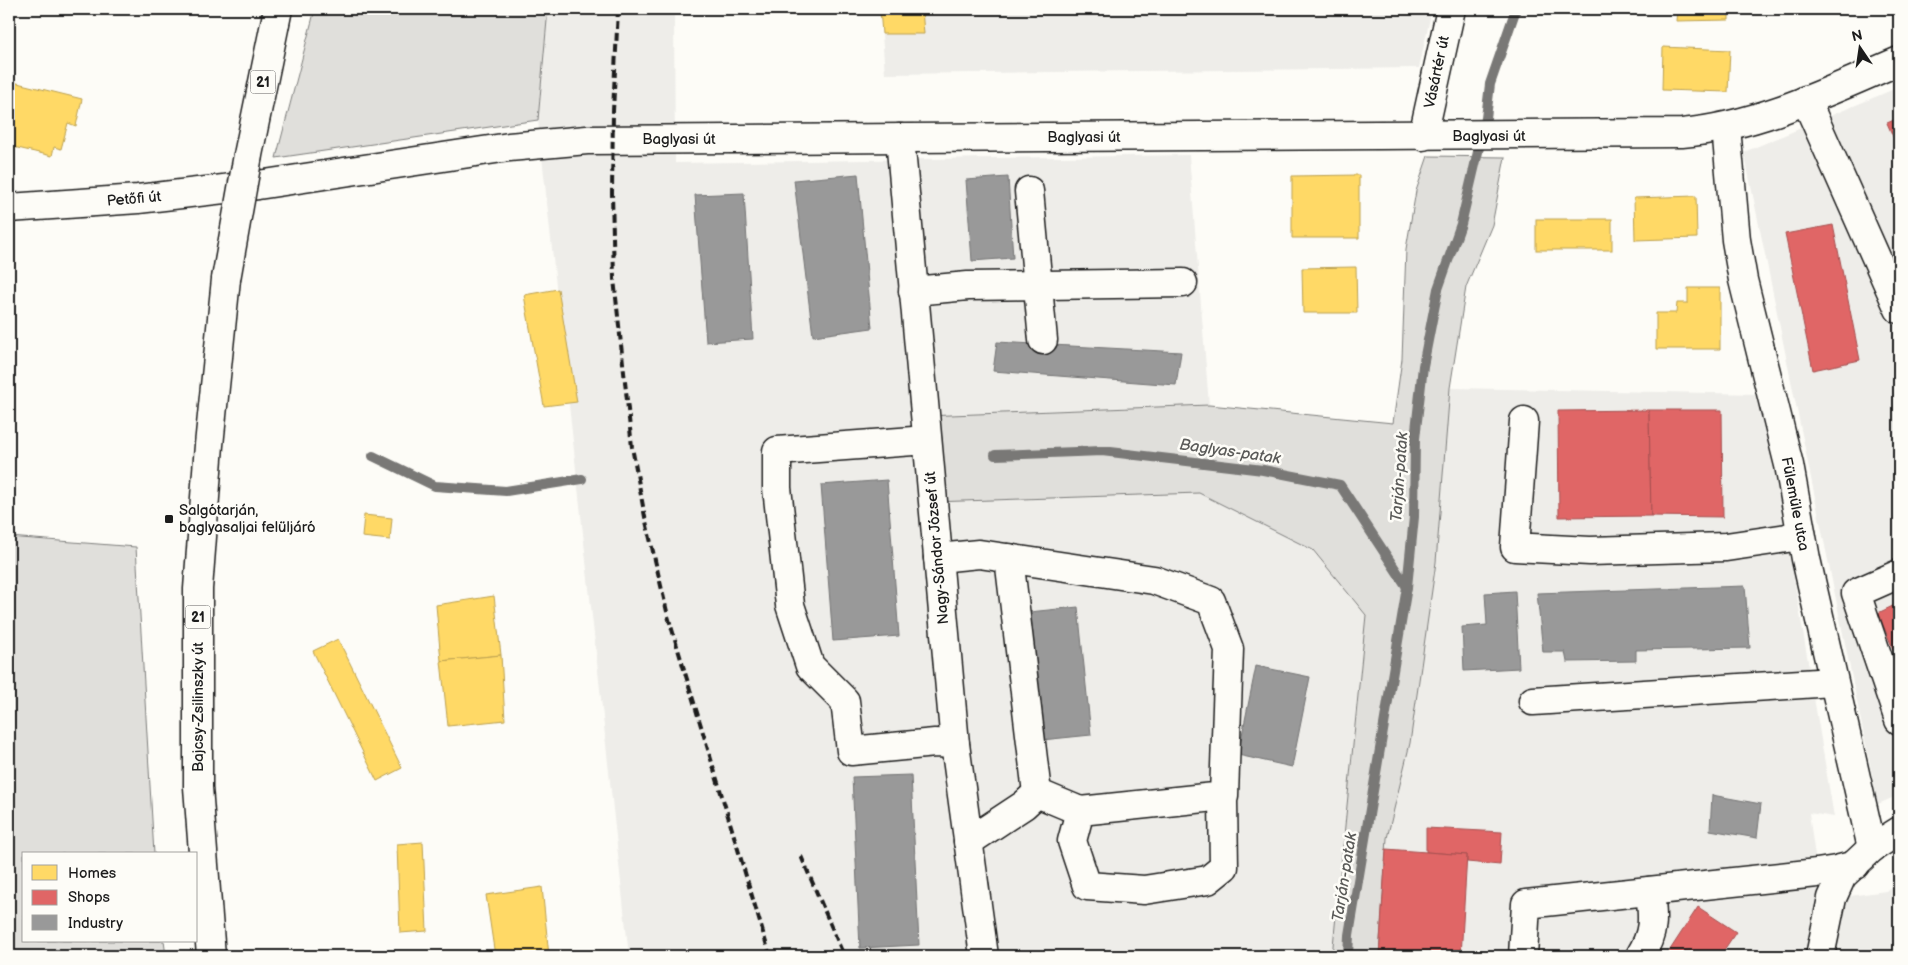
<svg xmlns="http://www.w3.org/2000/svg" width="1908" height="965" viewBox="0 0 1908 965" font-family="'Balsamiq Sans',sans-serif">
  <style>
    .built { fill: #eeede9 }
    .green { fill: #e0dfdb; stroke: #7e7e7c }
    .homes { fill: #ffd966; stroke: #bba050 }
    .shops { fill: #e06666; stroke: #a55050 }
    .industry { fill: #999; stroke: #747474 }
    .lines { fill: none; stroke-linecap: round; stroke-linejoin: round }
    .stream { stroke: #797876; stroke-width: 10 }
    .minor-casing { stroke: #1c1c1c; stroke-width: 31 }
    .major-casing { stroke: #1c1c1c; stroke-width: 31 }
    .minor { stroke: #fdfcf7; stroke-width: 28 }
    .major { stroke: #fdfcf7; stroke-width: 28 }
    .rail { stroke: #1c1c1c; stroke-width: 4; stroke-dasharray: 8 4; stroke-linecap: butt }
    .major-bridge-casing { stroke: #1c1c1c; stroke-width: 31; stroke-linecap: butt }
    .major-bridge { stroke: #fdfcf7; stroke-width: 28 }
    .poi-dot { fill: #1c1c1c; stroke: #fdfcf7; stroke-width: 2 }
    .labels { text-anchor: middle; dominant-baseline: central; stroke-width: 5; stroke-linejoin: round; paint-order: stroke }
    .shield { fill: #fdfcf7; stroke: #605f5e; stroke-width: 1 }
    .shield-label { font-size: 14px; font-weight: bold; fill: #1c1c1c }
    .street-label { font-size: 15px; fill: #1c1c1c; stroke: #fdfcf7 }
    .poi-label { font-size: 15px; fill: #1c1c1c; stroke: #fdfcf7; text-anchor: start }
    .water-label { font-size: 16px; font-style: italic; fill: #5a5a58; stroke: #fdfcf7 }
  </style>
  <rect width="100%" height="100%" fill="#fdfcf7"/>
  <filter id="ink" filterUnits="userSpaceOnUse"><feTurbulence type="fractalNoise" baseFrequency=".02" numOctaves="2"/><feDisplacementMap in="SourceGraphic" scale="10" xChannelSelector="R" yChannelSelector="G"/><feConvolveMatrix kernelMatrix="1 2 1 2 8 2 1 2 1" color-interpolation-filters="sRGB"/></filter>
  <g filter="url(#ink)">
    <g class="built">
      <path d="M548 9H674L675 163 1189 155 1209 405 925 416 934 502 1199 493 1313 550 1366 615 1332 956H629L538 120Z"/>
      <path d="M880 9H1432L1419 68 885 74Z"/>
      <path d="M1899 87V795L1878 804 1744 152Z"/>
      <path d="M1450 388 1761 394 1792 566 1834 817 1809 813 1821 900 1886 891 1899 879V956H1379L1387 838 1410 743 1436 562Z"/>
    </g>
    <g class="green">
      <path d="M315 9H548L538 120 276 158Z"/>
      <path d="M1428 156 1505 157 1492 225 1466 287 1450 388 1436 562 1410 743 1387 838 1379 956H1332L1366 615 1313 550 1199 493 933 502 925 416 1209 405 1393 423 1402 359 1406 249 1416 191Z"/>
      <path d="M9 537 136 547 154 854H24V941H164L166 956H9Z"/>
    </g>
    <g class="homes">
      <path d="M880 9H922L924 34H882Z"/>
      <path d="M1677 9H1729V20L1676 21Z"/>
      <path d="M1663 47 1730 50 1728 92 1662 90Z"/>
      <path d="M9 81 82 99 76 126 68 123 61 149 54 147 52 156 9 146Z"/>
      <path d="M1359 175V238H1292V176Z"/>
      <path d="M1696 196 1697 238 1635 240 1634 198Z"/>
      <rect x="1536" y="219" width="76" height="31"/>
      <path d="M1356 267 1357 313H1303L1302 268Z"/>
      <path d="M1688 288H1720V349H1656V313H1676L1677 303H1688Z"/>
      <path d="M558 289 577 402 544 406 524 295Z"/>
      <path d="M364 515 392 518 390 540 362 537Z"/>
      <path d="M494 596 501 655 441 661 436 605Z"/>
      <path d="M338 639 402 768 377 781 313 651Z"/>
      <path d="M501 655 505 720 448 726 441 661Z"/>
      <path d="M423 842 427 931 400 933 397 844Z"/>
      <path d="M542 887 549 956H495L486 895Z"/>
    </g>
    <g class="shops">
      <path d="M1899 118V150L1887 123Z"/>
      <path d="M1833 225 1860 360 1813 370 1785 234Z"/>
      <path d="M1649 410 1651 516 1559 517 1558 411Z"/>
      <path d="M1649 410H1722L1723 517 1651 516Z"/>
      <path d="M1899 603V663L1878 613Z"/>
      <path d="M1426 828 1502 832 1500 865 1467 862V855L1426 852Z"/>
      <path d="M1386 849 1467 855 1461 956H1379Z"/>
      <path d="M1698 907 1736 932 1720 956H1666Z"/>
    </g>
    <g class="industry">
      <path d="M858 174 872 328 813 336 794 180Z"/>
      <path d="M1008 177 1013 258 972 261 966 180Z"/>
      <path d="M744 193 753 339 706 342 695 195Z"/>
      <path d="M997 342 1181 352 1176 385 993 371Z"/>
      <path d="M887 480 899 636 833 641 821 485Z"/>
      <path d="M1745 586 1750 648 1636 650V661L1567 662 1565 652H1543L1537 593Z"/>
      <path d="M1515 591 1519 668 1464 671 1462 627 1487 625 1485 593Z"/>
      <path d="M1078 607 1091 735 1042 740 1029 612Z"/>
      <path d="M1256 666 1310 677 1292 767 1238 755Z"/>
      <path d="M911 775 919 945 860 948 852 777Z"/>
      <path d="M1712 795 1761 804 1757 838 1710 830Z"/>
    </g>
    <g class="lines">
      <g class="stream">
        <path d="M995 455 1102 451 1263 470 1340 485 1407 587"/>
        <path d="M373 456 435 486 506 491 582 479"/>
        <path d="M1348 956 1349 935 1407 587 1414 517 1415 439 1423 366 1438 289 1461 224 1486 118 1490 84 1516 9"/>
      </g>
      <g class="minor-casing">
        <g id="minor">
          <path d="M1806 100 1899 309"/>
          <path d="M1726 127 1736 240 1743 280 1789 465 1806 559 1872 848"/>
          <path d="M1423 136 1451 9"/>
          <path d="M900 138 955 744 984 956"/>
          <path d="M1029 191 1043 340"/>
          <path d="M9 208 138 199 258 185 509 147 587 140 1682 133C1758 126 1829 91 1899 61"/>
          <path d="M913 291 968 286 1183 283"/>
          <path d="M1524 421 1515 547 1590 551 1726 547 1787 538 1801 533"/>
          <path d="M927 440 777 451V488L790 605 810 666 845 701 851 751 935 743 955 744"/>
          <path d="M938 558 979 554 1154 580 1211 601 1229 649 1224 796 1223 800 1224 867 1208 880 1144 890 1087 886 1072 841 1080 811 1224 796"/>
          <path d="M1009 558 1037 793 1080 811"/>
          <path d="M1899 574 1856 593 1899 720"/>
          <path d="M1533 701 1833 682"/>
          <path d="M968 842 1024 805 1037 793"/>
          <path d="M1523 956 1526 904 1817 873 1836 870 1855 865"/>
          <path d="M1640 956C1655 932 1653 918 1650 891"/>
          <path d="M1820 956 1832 898 1842 876 1872 848 1899 831"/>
        </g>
      </g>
      <g class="major-casing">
        <g id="major">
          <path d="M248 155 278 9"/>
          <path d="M211 956 198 787V589L209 445 226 279"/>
        </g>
      </g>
      <use href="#minor" class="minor"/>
      <use href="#major" class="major"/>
      <g class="rail">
        <path d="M618 9 613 111 612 193 614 279 632 447 645 517 668 616 770 956"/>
        <path d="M801 856 844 956"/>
      </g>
      <g class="major-bridge-casing">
        <path id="major-bridge" d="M226 279 248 155"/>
      </g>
      <use href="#major-bridge" class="major-bridge"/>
    </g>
  </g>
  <rect class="poi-dot" x="164" y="514" width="10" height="10" rx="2.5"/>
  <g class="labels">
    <g class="shield">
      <rect x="250.5" y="70.5" width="25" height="23" rx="4"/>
      <rect x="185.5" y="605.5" width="25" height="23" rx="4"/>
    </g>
    <g class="shield-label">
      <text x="263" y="82">21</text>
      <text x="198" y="617">21</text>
    </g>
    <g class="street-label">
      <text transform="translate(1437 72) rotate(-78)">Vásártér út</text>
      <text x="1489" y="136">Baglyasi út</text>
      <text x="1084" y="137">Baglyasi út</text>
      <text x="679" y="139">Baglyasi út</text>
      <text transform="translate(134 199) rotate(-5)">Petőfi út</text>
      <text transform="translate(1795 504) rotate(79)">Fülemüle utca</text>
      <text transform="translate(937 548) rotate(-95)">Nagy-Sándor József út</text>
      <text transform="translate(198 707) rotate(-90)">Bajcsy-Zsilinszky út</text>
    </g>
    <g class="poi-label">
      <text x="179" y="510">Salgótarján,<tspan x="179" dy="17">baglyasaljai felüljáró</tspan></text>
    </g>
    <g class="water-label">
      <text transform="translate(1230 452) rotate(8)">Baglyas-patak</text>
      <text transform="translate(1400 477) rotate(-86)">Tarján-patak</text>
      <text transform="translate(1345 877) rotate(-81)">Tarján-patak</text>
    </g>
  </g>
  <rect width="1908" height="965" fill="none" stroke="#fdfcf7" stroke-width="30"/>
  <rect x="15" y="15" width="1878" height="935" fill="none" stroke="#1c1c1c" stroke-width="2" filter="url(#ink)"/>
  <rect x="22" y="852" width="175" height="90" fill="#fdfcf7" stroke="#a3a29f"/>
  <rect x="32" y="865" width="25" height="15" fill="#ffd966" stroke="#a3a29f"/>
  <text x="68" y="878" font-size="15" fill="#1c1c1c">Homes</text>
  <rect x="32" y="890" width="25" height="15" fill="#e06666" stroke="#a3a29f"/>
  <text x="68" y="902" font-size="15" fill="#1c1c1c">Shops</text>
  <rect x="32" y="915" width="25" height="15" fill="#999999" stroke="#a3a29f"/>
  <text x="68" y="928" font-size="15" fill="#1c1c1c">Industry</text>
  <g transform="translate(1860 48) rotate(347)" stroke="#fdfcf7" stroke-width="4" paint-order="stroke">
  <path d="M0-4L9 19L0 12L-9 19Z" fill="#1c1c1c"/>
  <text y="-8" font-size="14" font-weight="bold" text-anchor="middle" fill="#1c1c1c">N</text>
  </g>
</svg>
